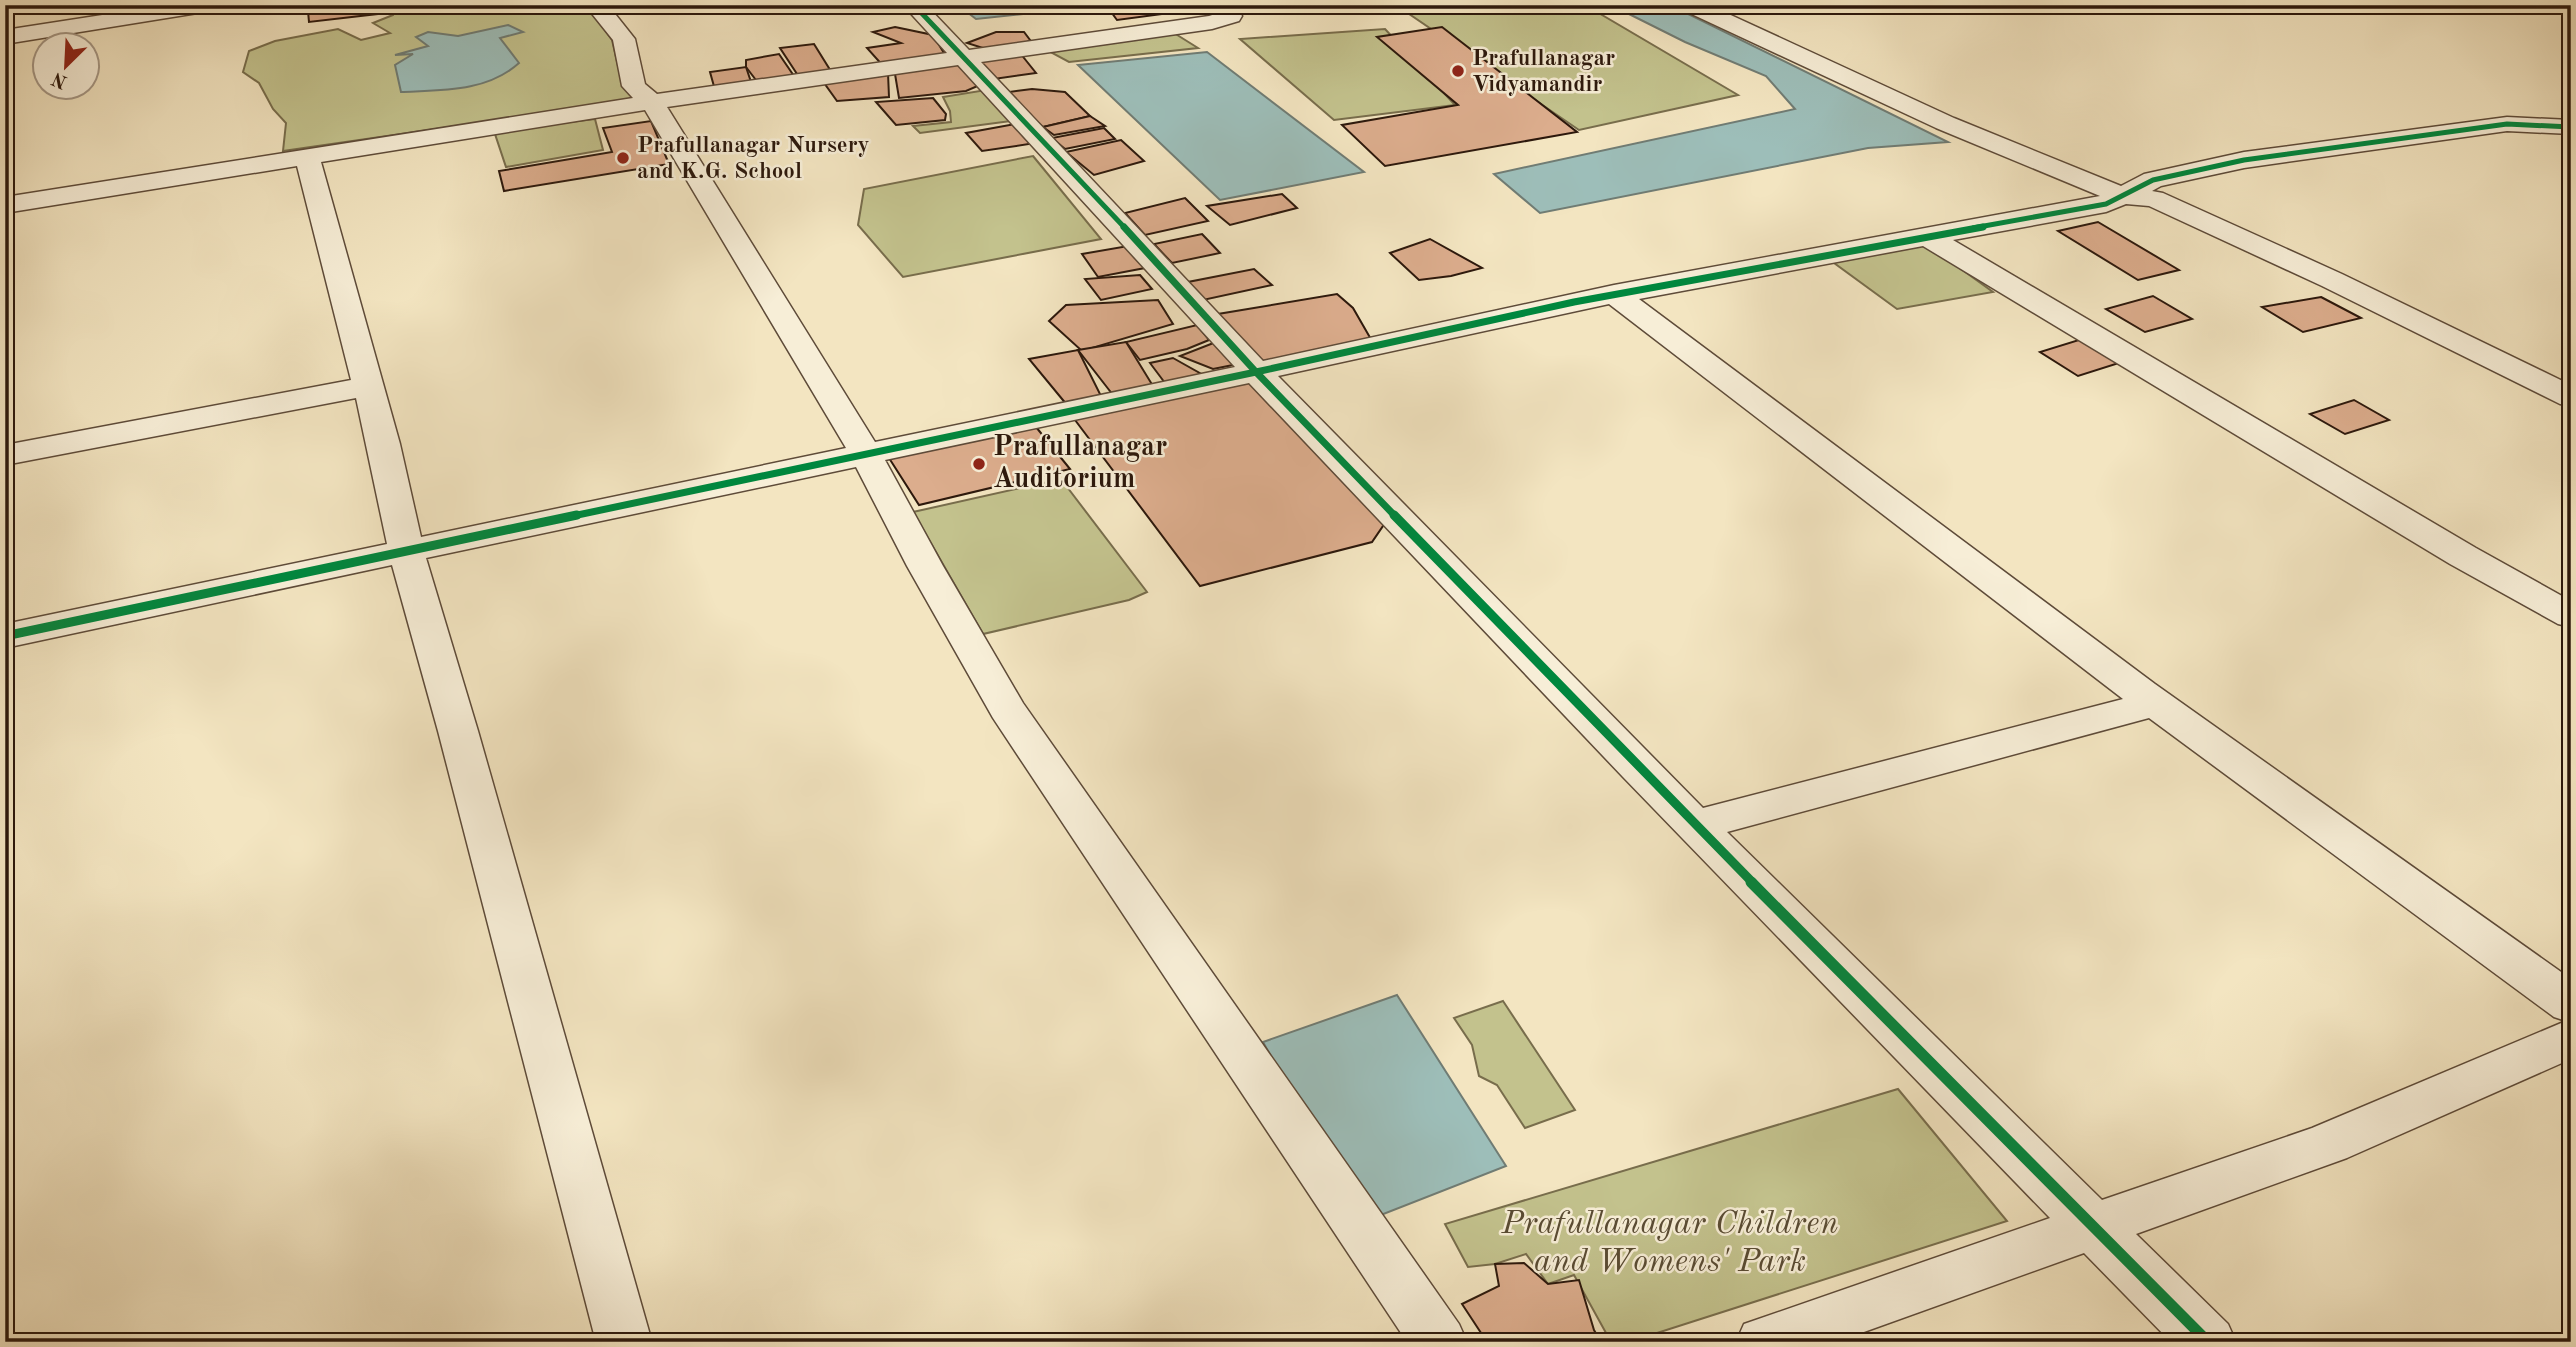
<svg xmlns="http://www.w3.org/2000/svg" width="2576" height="1347" viewBox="0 0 2576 1347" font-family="'Old Standard TT',serif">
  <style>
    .green { fill: #c3c28d; stroke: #786d4c; stroke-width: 2 }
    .water { fill: #9dbeb9; stroke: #707c74; stroke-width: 2 }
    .building { fill: #dcad8d; stroke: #2c180c; stroke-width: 2 }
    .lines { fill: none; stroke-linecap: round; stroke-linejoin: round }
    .minor-casing { stroke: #5e4b39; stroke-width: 3 }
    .minor { fill: #f7eed7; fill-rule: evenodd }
    .cycleway-far3-casing { stroke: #f7eed7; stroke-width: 8 }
    .cycleway-far2-casing { stroke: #f7eed7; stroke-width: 10 }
    .cycleway-far1-casing { stroke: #f7eed7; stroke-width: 13 }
    .cycleway-casing { stroke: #f7eed7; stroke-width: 16 }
    .cycleway-far3 { stroke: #00873e; stroke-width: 5 }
    .cycleway-far2 { stroke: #00873e; stroke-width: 7 }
    .cycleway-far1 { stroke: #00873e; stroke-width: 9 }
    .cycleway { stroke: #00873e; stroke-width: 11 }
    .poi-dot { fill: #8f2418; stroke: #f7eed7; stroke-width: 2.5 }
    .labels { text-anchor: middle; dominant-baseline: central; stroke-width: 5; stroke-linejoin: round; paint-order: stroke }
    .far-poi-label { font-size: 23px; font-weight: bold; fill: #2c180c; stroke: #f7eed7; text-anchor: start }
    .poi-label { font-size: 28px; font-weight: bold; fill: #2c180c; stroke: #f7eed7; text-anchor: start }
    .near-park-label { font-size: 33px; font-style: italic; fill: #594b33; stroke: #f7eed7 }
  </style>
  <rect width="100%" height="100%" fill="#f3e5c1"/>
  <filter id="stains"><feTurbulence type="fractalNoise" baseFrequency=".00286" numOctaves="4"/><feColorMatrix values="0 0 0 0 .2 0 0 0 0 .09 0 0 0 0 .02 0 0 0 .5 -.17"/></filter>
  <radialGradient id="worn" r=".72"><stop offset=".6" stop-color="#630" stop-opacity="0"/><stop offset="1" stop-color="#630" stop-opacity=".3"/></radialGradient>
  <g class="green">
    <path d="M394 5H587L612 40 622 83 636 100 283 151 286 123 273 109 259 83 243 72 249 51 275 41 338 29 361 40 390 33 373 23 393 15Z"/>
    <path d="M1396 5H1585L1738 95 1579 130Z"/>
    <path d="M1385 29 1455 105 1334 120 1240 39Z"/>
    <path d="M1174 33 1198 48 1069 62 1041 47Z"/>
    <path d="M986 90 1011 121 920 133 913 126 951 122 950 111 943 97Z"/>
    <path d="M595 119 603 150 506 167 494 131Z"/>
    <path d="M1033 156 1101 239 903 277 858 225 864 189Z"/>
    <path d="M1925 243 1993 292 1897 309 1830 260Z"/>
    <path d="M1061 479 1147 592 1129 600 983 634 913 512Z"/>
    <path d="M1503 1001 1575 1110 1525 1128 1497 1085 1479 1076 1472 1045 1454 1018Z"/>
    <path d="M1898 1089 2007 1221 1629 1342H1611L1574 1275 1548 1284 1526 1254 1495 1264 1468 1267 1445 1224Z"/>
  </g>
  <g class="water">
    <path d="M958 5H1110L976 19Z"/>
    <path d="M1611 5H1670L1948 142 1868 148 1540 213 1494 174 1795 109 1766 76 1685 42Z"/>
    <path d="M508 25 523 32 500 38 519 63C487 92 442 90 401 92L395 65 413 54 395 55 428 46 416 37 428 32 458 36Z"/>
    <path d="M1207 52 1364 172 1220 200 1078 65Z"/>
    <path d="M1397 995 1506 1166 1363 1222 1263 1042Z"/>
  </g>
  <g class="building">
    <path d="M329 5H382L386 6V13L309 22 308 11Z"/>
    <path d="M1138 5H1155L1162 14 1117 20 1109 9Z"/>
    <path d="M895 27 933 35 947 58 884 67 867 48 901 43 873 32Z"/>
    <path d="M1442 27 1577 132 1385 166 1342 125 1458 105 1377 37Z"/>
    <path d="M996 32H1024L1030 40 1022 45 986 49 967 43Z"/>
    <path d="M814 44 832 73 799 77 780 48Z"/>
    <path d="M1020 53 1036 73 994 79 975 59Z"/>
    <path d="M779 54 796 79 759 84 746 67V60Z"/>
    <path d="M956 62 980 85 966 91 899 98 895 74Z"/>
    <path d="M746 67 752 85 715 90 710 72Z"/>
    <path d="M888 73 889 97 837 101 822 80Z"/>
    <path d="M1032 89 1065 92 1090 116 1043 127 1012 100 1009 92Z"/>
    <path d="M933 98 946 114 945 120 896 125 876 102Z"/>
    <path d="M1090 116 1105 126 1054 135 1043 127Z"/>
    <path d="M651 121 669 164 504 191 499 171 612 152 603 128Z"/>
    <path d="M1015 124 1027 134 1029 144 982 151 966 133Z"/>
    <path d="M1104 128 1115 139 1065 149 1052 138Z"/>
    <path d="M1121 140 1144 161 1094 175 1066 152Z"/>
    <path d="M1282 194 1297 208 1230 225 1207 206Z"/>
    <path d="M1185 198 1208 221 1145 235 1125 213Z"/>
    <path d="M2098 222 2179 270 2138 280 2058 231Z"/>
    <path d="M1202 234 1220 253 1172 263 1154 244Z"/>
    <path d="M1430 239 1482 268 1451 276 1419 280 1390 253Z"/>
    <path d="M1128 246 1145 268 1098 277 1082 254Z"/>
    <path d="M1254 269 1272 285 1203 300 1188 282Z"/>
    <path d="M1140 275 1152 289 1101 300 1085 279Z"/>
    <path d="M1337 294 1353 308 1372 341 1263 362 1218 314Z"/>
    <path d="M2153 296 2192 319 2145 332 2106 309Z"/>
    <path d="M2321 297 2361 318 2303 332 2262 307Z"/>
    <path d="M1158 300 1173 324 1082 351 1049 321 1066 305Z"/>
    <path d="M1197 325 1209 340 1187 349 1140 360 1126 342Z"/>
    <path d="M2082 339 2122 362 2078 376 2040 352Z"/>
    <path d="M1126 342 1153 386 1113 395 1078 350Z"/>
    <path d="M1216 342 1233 365 1213 369 1180 356Z"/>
    <path d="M1078 350 1101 396 1067 405 1029 359Z"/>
    <path d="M1173 358 1205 376 1165 383 1150 363Z"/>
    <path d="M1252 380 1387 520 1372 542 1200 586 1072 416Z"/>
    <path d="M2354 400 2389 420 2345 434 2310 414Z"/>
    <path d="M1036 427 1070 469 919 505 889 458Z"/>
    <path d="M1524 1263 1548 1284 1579 1280 1594 1330 1601 1342H1565L1562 1337 1554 1342H1487L1462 1304 1499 1286 1495 1264Z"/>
  </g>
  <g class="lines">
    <g class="minor-casing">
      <g id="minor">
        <path d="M167 5H221L218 10 210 11 5 44V30Z"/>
        <path d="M585 5H608L635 39 645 84 657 94 947 53 903 5H926L969 50 1209 16 1231 9 1239 11 1242 16 1239 21 1212 29 981 62 1263 361 1614 285 2100 196 1936 128 1683 10 1680 5H1709L1954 118 2121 186 2144 174 2244 152 2507 117 2571 120V134L2507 131 2244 168 2161 186 2152 191 2163 193 2342 274 2571 385V406L2560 404 2322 286 2149 206 2126 204 2106 212 1953 240 2476 548 2571 601V627L2558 624 2450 564 1923 246 1639 299 2155 684 2571 979V1059L2347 1158 2136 1234 2228 1324 2236 1342H2171L2084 1253 1836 1342H1736L1744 1324 2050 1218 1623 777 1249 383 885 460 943 566 1023 703 1459 1324 1467 1342H1407L993 718 907 566 856 467 426 558 478 731 652 1342H596L438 731 392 565 5 648V624L387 544 356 398 5 465V445L351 380 297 166 5 213V197L633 98 622 86 613 40ZM958 65 1235 367 875 442 667 107ZM645 110 846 448 421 537 400 444 321 162ZM1609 304 2123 699 1703 808 1278 376ZM2149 718 2554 1017 2566 1021 2312 1128 2102 1200 1727 832Z"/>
      </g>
    </g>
    <use href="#minor" class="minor"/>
    <g class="cycleway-far3-casing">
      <g id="cycleway-far3">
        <path d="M914 5 1125 228"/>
        <path d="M1973 228 2106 204 2153 180 2244 160 2507 124 2571 127"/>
      </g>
    </g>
    <g class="cycleway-far2-casing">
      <g id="cycleway-far2">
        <path d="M1124 227 1256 372 1574 302 1983 227"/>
        <path d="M568 517 1256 372 1396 517"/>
      </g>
    </g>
    <g class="cycleway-far1-casing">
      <g id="cycleway-far1">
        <path d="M1394 515 1753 883"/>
        <path d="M5 636 577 515"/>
      </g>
    </g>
    <g class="cycleway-casing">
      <path id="cycleway" d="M1751 882 2208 1342"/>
    </g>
    <use href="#cycleway-far3" class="cycleway-far3"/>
    <use href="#cycleway-far2" class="cycleway-far2"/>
    <use href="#cycleway-far1" class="cycleway-far1"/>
    <use href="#cycleway" class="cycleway"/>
  </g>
  <g class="poi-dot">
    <circle cx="1458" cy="71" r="7"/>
    <circle cx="623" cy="158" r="7"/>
    <circle cx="979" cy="464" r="7"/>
  </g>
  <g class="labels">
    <g class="far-poi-label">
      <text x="1472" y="58">Prafullanagar<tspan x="1472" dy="26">Vidyamandir</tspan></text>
      <text x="637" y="145">Prafullanagar Nursery<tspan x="637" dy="26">and K.G. School</tspan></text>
    </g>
    <g class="poi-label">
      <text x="993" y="448">Prafullanagar<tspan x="993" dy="32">Auditorium</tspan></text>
    </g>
    <g class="near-park-label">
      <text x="1670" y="1224">Prafullanagar Children<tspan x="1670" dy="38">and Womens' Park</tspan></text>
    </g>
  </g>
  <rect width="2576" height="1347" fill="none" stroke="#f3e5c1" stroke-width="28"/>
  <rect x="7" y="7" width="2562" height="1333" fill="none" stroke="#2c180c" stroke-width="3.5"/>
  <rect x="14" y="14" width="2548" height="1319" fill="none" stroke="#2c180c" stroke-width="2"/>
  <g transform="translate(66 66) rotate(204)"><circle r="33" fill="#f7eed7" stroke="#a69886" stroke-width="2"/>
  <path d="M0-5L12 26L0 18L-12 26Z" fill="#8f2418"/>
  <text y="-10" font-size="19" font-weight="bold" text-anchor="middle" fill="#2c180c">N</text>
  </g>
  <rect width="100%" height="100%" filter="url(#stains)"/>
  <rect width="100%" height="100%" fill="url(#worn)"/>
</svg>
